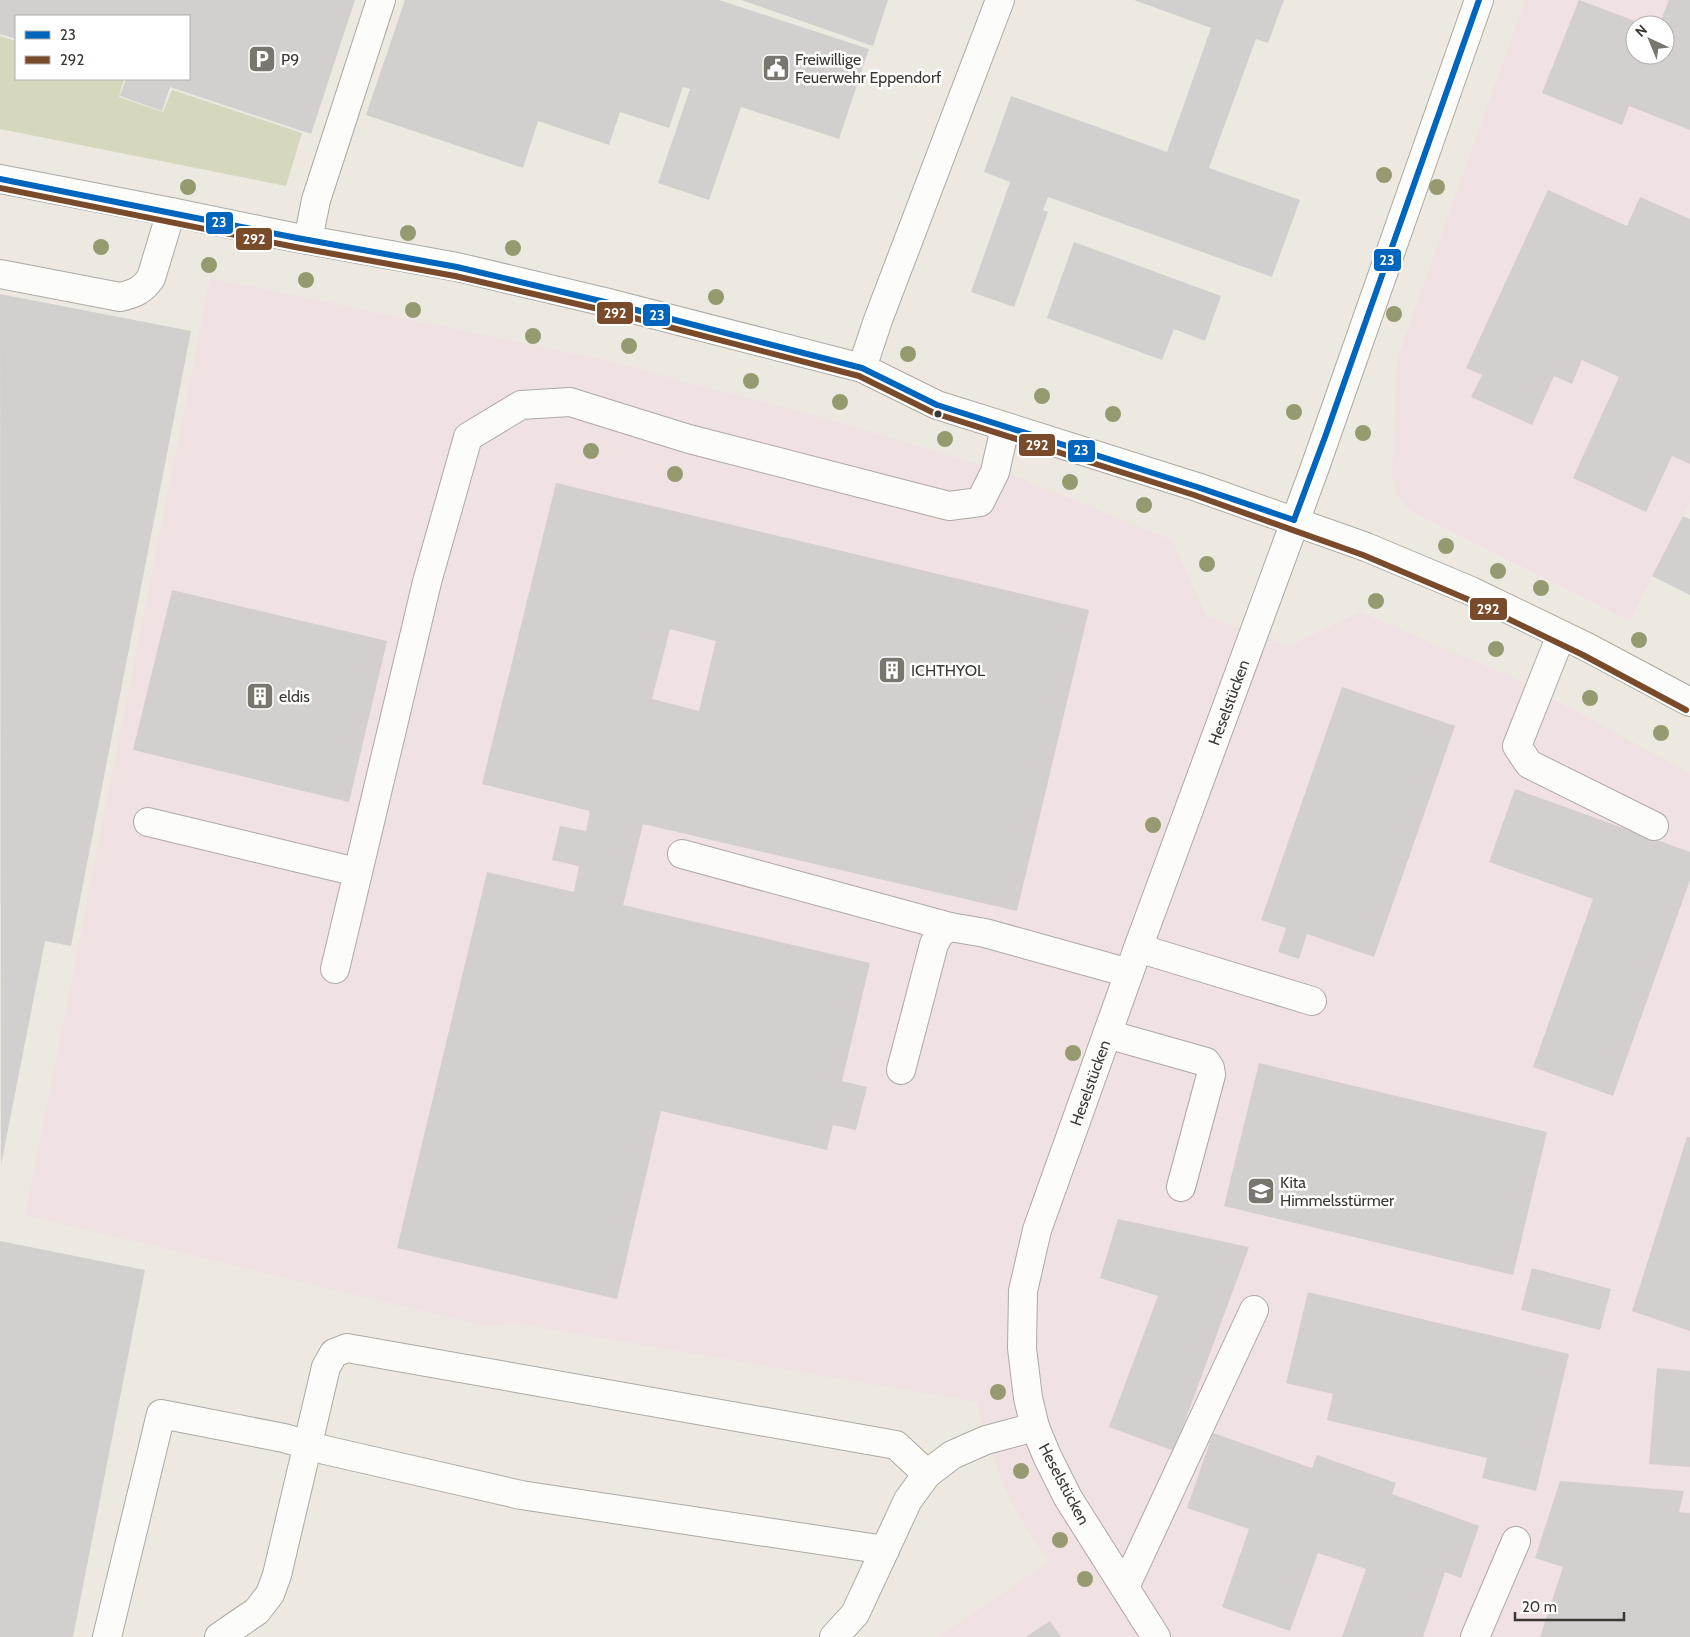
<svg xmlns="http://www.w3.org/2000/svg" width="1690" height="1637" viewBox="0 0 1690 1637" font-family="Cabin,sans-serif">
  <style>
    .commercial { fill: #f0e1e2; fill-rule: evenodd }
    .green { fill: #d5d8bd }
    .building { fill: #d3cfce; fill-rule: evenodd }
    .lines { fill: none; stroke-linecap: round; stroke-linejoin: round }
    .minor-casing { stroke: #ada9a3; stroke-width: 30 }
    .minor { stroke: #fcfcfa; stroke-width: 28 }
    .bus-1-casing { stroke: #fff; stroke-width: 10 }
    .bus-2-casing { stroke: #fff; stroke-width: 10 }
    .bus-1 { stroke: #0065bd; stroke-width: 6 }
    .bus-2 { stroke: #7a4b2a; stroke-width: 6 }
    .tree { fill: #979a71 }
    .bus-dot { fill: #3b3832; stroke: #fff; stroke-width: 2 }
    .labels { text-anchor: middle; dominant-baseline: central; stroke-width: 5; stroke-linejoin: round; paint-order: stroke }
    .poi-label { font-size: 16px; fill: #3b3832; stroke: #fff; text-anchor: start }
    .street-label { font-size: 16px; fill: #3b3832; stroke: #fff }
    .line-badge { stroke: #fff; stroke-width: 2 }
    .badge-label { font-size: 14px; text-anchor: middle; font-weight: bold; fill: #fff }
  </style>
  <rect width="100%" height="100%" fill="#ede9e1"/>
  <g class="commercial">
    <path d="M1525 0H1690V502L1630 621 1411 511 1397 496 1392 477 1397 359ZM1635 25H1665V55H1635Z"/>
    <path d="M210 278 596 358 839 422 1010 474 1172 540 1206 616 1289 646 1360 612 1514 678 1690 773V1637H937L1049 1562 1026 1528 1008 1495 986 1440 977 1402 513 1323 488 1327 25 1215Z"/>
  </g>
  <path class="green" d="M0 36 16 41V79H124L119 97 163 112 172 90 302 133 286 186 0 129Z"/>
  <g class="building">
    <path d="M0 0H355L311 134 170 87 162 111 120 96 126 79H189V16H16V39L0 34Z"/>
    <path d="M405 0H719L869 49 839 139 741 107 709 200 658 183 690 89 683 87 669 128 620 112 609 145 538 121 523 168 366 115Z"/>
    <path d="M741 0H888L873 46Z"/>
    <path d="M1134 0H1284L1268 43 1256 39 1209 168 1300 200 1272 277 1048 197 1043 210 1048 212 1014 307 971 292 1010 182 984 172 1011 96 1167 152 1211 28Z"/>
    <path d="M1579 0 1646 25H1635V55H1665V25H1659L1669 0H1690V130L1629 106 1622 125 1542 93Z"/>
    <path d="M1548 190 1627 226 1640 197 1690 219V464L1672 456 1646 512 1573 478 1619 377 1582 360 1572 384 1554 376 1532 425 1471 397 1482 375 1466 368Z"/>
    <path d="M1074 242 1221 296 1205 341 1174 329 1162 360 1047 318Z"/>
    <path d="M0 294 191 331 71 946 45 941 1 1165Z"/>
    <path d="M556 483 1089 610 1017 911 643 824 623 905 870 963 842 1081 867 1087 856 1130 833 1125 827 1150 661 1111 617 1299 397 1248 487 872 574 892 579 866 552 860 560 826 586 831 590 811 482 784ZM670 629 716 641 699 711 652 699Z"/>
    <path d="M1683 516 1690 519V595L1652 576Z"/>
    <path d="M172 590 387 641 349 802 133 750Z"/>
    <path d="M1342 687 1455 726 1374 957 1307 934 1299 959 1278 952 1286 928 1261 920Z"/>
    <path d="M1515 789 1690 852V880L1613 1096 1533 1067 1593 899 1489 862Z"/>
    <path d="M1259 1063 1547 1132 1513 1275 1224 1206Z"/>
    <path d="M1687 1137H1690V1331L1632 1311Z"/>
    <path d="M1118 1219 1249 1247 1174 1451 1109 1427 1158 1296 1100 1278Z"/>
    <path d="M0 1241 145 1270 73 1637H0Z"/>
    <path d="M1532 1268 1611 1289 1600 1330 1521 1310Z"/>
    <path d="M1308 1292 1569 1354 1536 1491 1482 1478 1487 1458 1327 1420 1333 1394 1286 1383Z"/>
    <path d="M1657 1368 1690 1371V1467L1649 1464Z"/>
    <path d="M1213 1433 1312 1468 1317 1455 1396 1483 1392 1494 1479 1526 1461 1578 1445 1572 1423 1637H1342L1366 1569 1318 1553 1290 1631 1222 1607 1249 1529 1187 1508Z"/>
    <path d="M1560 1481 1684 1491 1679 1512 1690 1513V1637H1540L1563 1567 1535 1558Z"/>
    <path d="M1050 1621 1061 1637H1026Z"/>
  </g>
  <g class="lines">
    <g class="minor-casing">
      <g id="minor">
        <path d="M0 179 171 212 297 238 457 267 605 302 862 368 937 405 1197 487 1366 547 1471 591 1587 647 1690 702"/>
        <path d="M308 240 316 200 381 0"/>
        <path d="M0 274 120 297C134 294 143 290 151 278L171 212"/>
        <path d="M862 368 878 320 1000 0"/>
        <path d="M1561 635 1517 746 1529 764 1654 826"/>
        <path d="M148 822 357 872"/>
        <path d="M682 854 950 927"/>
        <path d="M1138 948 1312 1001"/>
        <path d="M335 969 427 582 468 437 521 405 570 402 689 439 949 506 980 502 995 472 1005 427"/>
        <path d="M1107 1034 1206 1062 1210 1068 1211 1075 1181 1187"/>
        <path d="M901 1070 934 944 940 933 950 927 985 933 1129 973"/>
        <path d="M1125 1587 1254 1310"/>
        <path d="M107 1637 161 1414 284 1438 325 1450 521 1495 885 1550"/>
        <path d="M219 1637 257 1611 270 1594 277 1575 326 1367 334 1353 347 1348 896 1445 927 1474 952 1455 986 1440 1035 1427"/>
        <path d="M834 1637 855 1614 908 1500 927 1474"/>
        <path id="s1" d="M1156 1637 1068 1498 1047 1456 1035 1427 1028 1398 1022 1348 1023 1291 1037 1230 1138 948 1314 470 1479 0"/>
        <path d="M1475 1637 1516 1541"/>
      </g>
    </g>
    <use href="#minor" class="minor"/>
    <g class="bus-1-casing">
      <g id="bus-1">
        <path d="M0 179 297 238 457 267 605 302 862 368 937 405 1197 487 1294 520"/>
        <path d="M1294 520 1325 437 1479 0"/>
      </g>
    </g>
    <g class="bus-2-casing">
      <path id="bus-2" d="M0 188 295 247 455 276 603 310 859 376 934 413 1194 495 1363 555 1467 599 1583 655 1686 710"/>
    </g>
    <use href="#bus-1" class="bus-1"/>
    <use href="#bus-2" class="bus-2"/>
  </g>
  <g class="tree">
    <circle cx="1384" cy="175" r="8"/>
    <circle cx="188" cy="187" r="8"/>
    <circle cx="1437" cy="187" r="8"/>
    <circle cx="408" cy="233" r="8"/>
    <circle cx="101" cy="247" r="8"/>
    <circle cx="513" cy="248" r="8"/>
    <circle cx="209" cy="265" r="8"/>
    <circle cx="306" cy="280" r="8"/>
    <circle cx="716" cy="297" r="8"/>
    <circle cx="413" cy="310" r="8"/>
    <circle cx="1394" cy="314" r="8"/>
    <circle cx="533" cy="336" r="8"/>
    <circle cx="629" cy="346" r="8"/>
    <circle cx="908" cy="354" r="8"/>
    <circle cx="751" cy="381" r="8"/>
    <circle cx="1042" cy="396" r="8"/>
    <circle cx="840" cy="402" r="8"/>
    <circle cx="1294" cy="412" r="8"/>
    <circle cx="1113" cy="414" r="8"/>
    <circle cx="1363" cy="433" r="8"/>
    <circle cx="945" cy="439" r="8"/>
    <circle cx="591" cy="451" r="8"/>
    <circle cx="675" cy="474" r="8"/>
    <circle cx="1070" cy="482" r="8"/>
    <circle cx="1144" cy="505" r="8"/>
    <circle cx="1446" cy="546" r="8"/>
    <circle cx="1207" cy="564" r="8"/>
    <circle cx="1498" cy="571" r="8"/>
    <circle cx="1541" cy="588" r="8"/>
    <circle cx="1376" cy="601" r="8"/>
    <circle cx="1639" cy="640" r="8"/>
    <circle cx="1496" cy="649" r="8"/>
    <circle cx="1590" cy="698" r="8"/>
    <circle cx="1661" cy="733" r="8"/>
    <circle cx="1153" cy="825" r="8"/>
    <circle cx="1073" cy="1053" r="8"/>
    <circle cx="998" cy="1392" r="8"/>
    <circle cx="1021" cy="1471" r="8"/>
    <circle cx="1060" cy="1540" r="8"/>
    <circle cx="1085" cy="1579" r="8"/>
  </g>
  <defs>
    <g id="parking-square" transform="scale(1.4375)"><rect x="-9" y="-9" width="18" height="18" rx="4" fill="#79766f" stroke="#fff"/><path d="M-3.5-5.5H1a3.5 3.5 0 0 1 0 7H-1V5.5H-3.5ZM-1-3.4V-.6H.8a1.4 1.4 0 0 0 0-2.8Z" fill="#fff"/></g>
    <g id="civic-square" transform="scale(1.4375)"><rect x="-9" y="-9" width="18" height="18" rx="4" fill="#79766f" stroke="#fff"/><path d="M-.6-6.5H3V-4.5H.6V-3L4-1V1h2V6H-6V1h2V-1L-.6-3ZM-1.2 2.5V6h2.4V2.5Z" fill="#fff"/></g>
    <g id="building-square" transform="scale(1.4375)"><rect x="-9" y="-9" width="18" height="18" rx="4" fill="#79766f" stroke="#fff"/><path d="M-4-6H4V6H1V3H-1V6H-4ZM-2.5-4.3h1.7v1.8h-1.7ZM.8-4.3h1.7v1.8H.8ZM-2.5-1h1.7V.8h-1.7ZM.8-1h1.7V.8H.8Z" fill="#fff"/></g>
    <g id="school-square" transform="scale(1.4375)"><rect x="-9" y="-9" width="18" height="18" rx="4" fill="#79766f" stroke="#fff"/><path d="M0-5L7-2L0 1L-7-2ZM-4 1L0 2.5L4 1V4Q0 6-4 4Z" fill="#fff"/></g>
  </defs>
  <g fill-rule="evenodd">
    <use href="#parking-square" x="262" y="59"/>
    <use href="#civic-square" x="776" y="68"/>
    <use href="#building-square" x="892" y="670"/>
    <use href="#building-square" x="260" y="696"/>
    <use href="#school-square" x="1261" y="1191"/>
  </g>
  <circle class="bus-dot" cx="938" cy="414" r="4.5"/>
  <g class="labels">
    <g class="poi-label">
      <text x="281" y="59">P9</text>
      <text x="795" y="59">Freiwillige<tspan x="795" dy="18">Feuerwehr Eppendorf</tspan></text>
      <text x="911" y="670">ICHTHYOL</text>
      <text x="279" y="696">eldis</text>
      <text x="1280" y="1182">Kita<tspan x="1280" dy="18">Himmelsstürmer</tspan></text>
    </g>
    <g class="street-label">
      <text stroke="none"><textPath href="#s1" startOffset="1004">Heselstücken</textPath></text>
      <text stroke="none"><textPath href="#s1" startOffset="599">Heselstücken</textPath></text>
      <text transform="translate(1064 1484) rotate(62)">Heselstücken</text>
    </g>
  </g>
  <g class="line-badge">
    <rect x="205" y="211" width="29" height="24" rx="5" fill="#0065bd"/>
    <rect x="235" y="227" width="38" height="24" rx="5" fill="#7a4b2a"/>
    <rect x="1373" y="248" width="29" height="24" rx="5" fill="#0065bd"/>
    <rect x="596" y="301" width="38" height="24" rx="5" fill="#7a4b2a"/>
    <rect x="642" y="303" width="29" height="24" rx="5" fill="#0065bd"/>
    <rect x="1018" y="433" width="38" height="24" rx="5" fill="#7a4b2a"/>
    <rect x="1067" y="439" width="29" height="24" rx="5" fill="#0065bd"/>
    <rect x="1469" y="597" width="39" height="24" rx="5" fill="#7a4b2a"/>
  </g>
  <g class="badge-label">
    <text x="219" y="227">23</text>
    <text x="254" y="244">292</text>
    <text x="1387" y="265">23</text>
    <text x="615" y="318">292</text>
    <text x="657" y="320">23</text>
    <text x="1037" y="450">292</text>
    <text x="1081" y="455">23</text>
    <text x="1488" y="614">292</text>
  </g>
  <rect x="15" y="15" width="175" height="65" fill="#ffffff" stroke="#b1afad"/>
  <rect x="25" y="31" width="25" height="8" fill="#0065bd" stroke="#b1afad"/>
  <text x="60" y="40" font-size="15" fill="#3b3832">23</text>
  <rect x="25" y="56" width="25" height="8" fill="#7a4b2a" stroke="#b1afad"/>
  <text x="60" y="65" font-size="15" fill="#3b3832">292</text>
  <g transform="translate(1650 40) rotate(316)"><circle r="24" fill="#ffffff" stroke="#b1afad"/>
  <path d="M0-4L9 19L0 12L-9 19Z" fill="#79766f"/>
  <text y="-8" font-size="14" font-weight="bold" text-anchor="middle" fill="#3b3832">N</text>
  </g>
  <path d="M1515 1612v8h109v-8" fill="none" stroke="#3b3832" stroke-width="2.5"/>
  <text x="1522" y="1612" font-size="15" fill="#3b3832" stroke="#ffffff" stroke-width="4" paint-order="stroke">20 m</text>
</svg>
